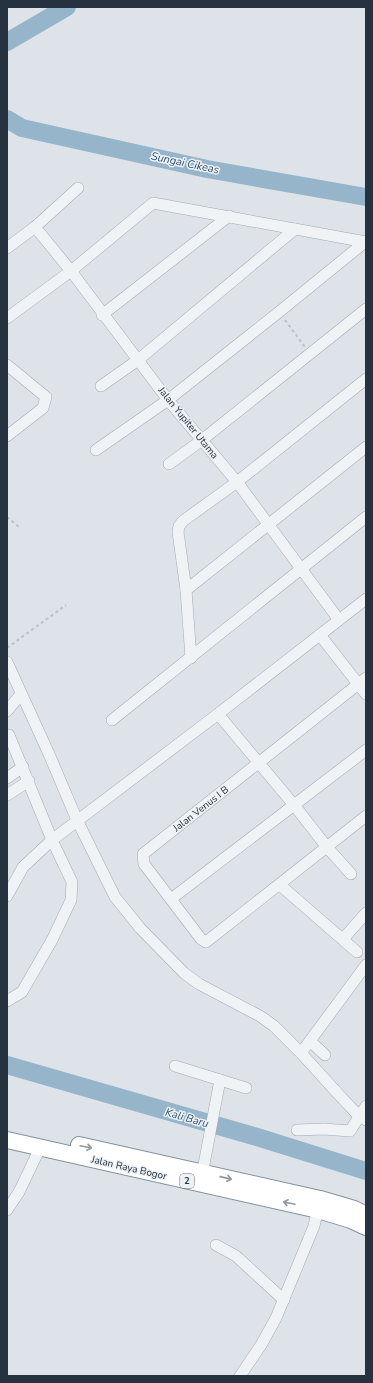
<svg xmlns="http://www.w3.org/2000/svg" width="373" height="1383" viewBox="0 0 373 1383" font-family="'Nunito Sans',sans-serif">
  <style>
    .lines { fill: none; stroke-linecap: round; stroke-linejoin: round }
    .river { stroke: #96b5ca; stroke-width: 18 }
    .minor-casing { stroke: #a2aab2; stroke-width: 12 }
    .highway-casing { stroke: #84929f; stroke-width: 18 }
    .path { stroke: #bbc1c6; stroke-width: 2; stroke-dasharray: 3 3; stroke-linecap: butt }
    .minor { stroke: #f0f3f6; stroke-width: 11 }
    .highway { stroke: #fff; stroke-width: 16 }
    .oneway { stroke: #92989f }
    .labels { text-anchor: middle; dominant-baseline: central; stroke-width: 3; stroke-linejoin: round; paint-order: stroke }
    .shield { fill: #edf1f5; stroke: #626b76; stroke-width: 1 }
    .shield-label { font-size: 9px; font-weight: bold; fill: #26323f }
    .street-label { font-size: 10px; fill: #26323f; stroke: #edf1f5 }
    .water-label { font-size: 11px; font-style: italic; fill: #2f5674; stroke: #edf1f5 }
  </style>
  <rect width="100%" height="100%" fill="#dde3e8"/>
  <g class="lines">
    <g class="river">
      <path d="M7 42 67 7"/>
      <path d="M7 119 22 128 207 169 366 197"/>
      <path d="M7 1065 257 1137 366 1171"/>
    </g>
    <g class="minor-casing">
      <g id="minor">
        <path d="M35 227 71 271 168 400 237 482 339 620"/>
        <path d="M7 248 35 227 78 188"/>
        <path d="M102 315 229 216"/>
        <path d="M7 318 71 271 153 203 366 242"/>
        <path d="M7 365 46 397 43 408 7 436"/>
        <path d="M101 386 138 360 295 229"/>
        <path d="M96 450 168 400 279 312 365 242"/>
        <path d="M169 464 202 440 366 309"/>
        <path d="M186 590 366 447"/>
        <path d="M320 635 366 694"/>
        <path d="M191 658 186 590 178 532 179 526 183 521 237 482 366 379"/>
        <path d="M7 662 49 754 77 820 115 897 140 928 184 973 199 984 260 1016 274 1026 301 1053 341 1097 359 1116 366 1120"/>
        <path d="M366 678 143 854 144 864 201 939 206 942 366 816"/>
        <path d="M7 711 21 694"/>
        <path d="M218 714 294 805 326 846 351 874"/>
        <path d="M112 720 366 517"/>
        <path d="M7 778 23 767"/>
        <path d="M7 795 29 781"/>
        <path d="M280 885 357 952"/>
        <path d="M7 896 23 867 52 840 218 714 366 599"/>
        <path d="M171 899 366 750"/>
        <path d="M343 939 366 913"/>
        <path d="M7 1001 22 992 52 940 71 900 72 882 52 840 9 735"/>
        <path d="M310 1041 325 1055"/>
        <path d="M301 1053 366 965"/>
        <path d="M175 1066 246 1088"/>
        <path d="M297 1130 324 1129 350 1131 366 1106"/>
        <path d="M201 1180 220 1080"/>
        <path d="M7 1210 19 1192 40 1148"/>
        <path d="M216 1245 236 1256 284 1300"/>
        <path d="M240 1376 261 1345 276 1318 314 1226 319 1203"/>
      </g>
    </g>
    <g class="highway-casing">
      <g id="highway">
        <path d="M7 1140 318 1210 351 1220 366 1227"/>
        <path d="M79 1145 320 1199 354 1209 366 1215"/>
      </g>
    </g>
    <g class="path">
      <path d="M285 320 305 347"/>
      <path d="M7 517 19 527"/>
      <path d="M7 648 66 605"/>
    </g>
    <use href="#minor" class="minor"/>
    <use href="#highway" class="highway"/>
  </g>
  <defs><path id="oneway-shaft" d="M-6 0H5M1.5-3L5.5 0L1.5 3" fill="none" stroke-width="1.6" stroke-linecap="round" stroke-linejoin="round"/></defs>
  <g class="oneway">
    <use href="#oneway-shaft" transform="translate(86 1147) rotate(12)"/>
    <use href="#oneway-shaft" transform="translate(226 1178) rotate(13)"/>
    <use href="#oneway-shaft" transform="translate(289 1203) rotate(-168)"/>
  </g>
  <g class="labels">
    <rect class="shield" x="180" y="1174" width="14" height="14" rx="3"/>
    <g class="shield-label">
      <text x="187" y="1181">2</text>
    </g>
    <g class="street-label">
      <text transform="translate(188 423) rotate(51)">Jalan Yupiter Utama</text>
      <text transform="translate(201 809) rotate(-38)">Jalan Venus I B</text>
      <text transform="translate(129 1168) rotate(13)">Jalan Raya Bogor</text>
    </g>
    <g class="water-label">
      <text transform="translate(185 163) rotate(12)">Sungai Cikeas</text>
      <text transform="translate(187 1118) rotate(16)">Kali Baru</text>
    </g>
  </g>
  <rect width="373" height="1383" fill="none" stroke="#26323f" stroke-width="16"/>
</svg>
